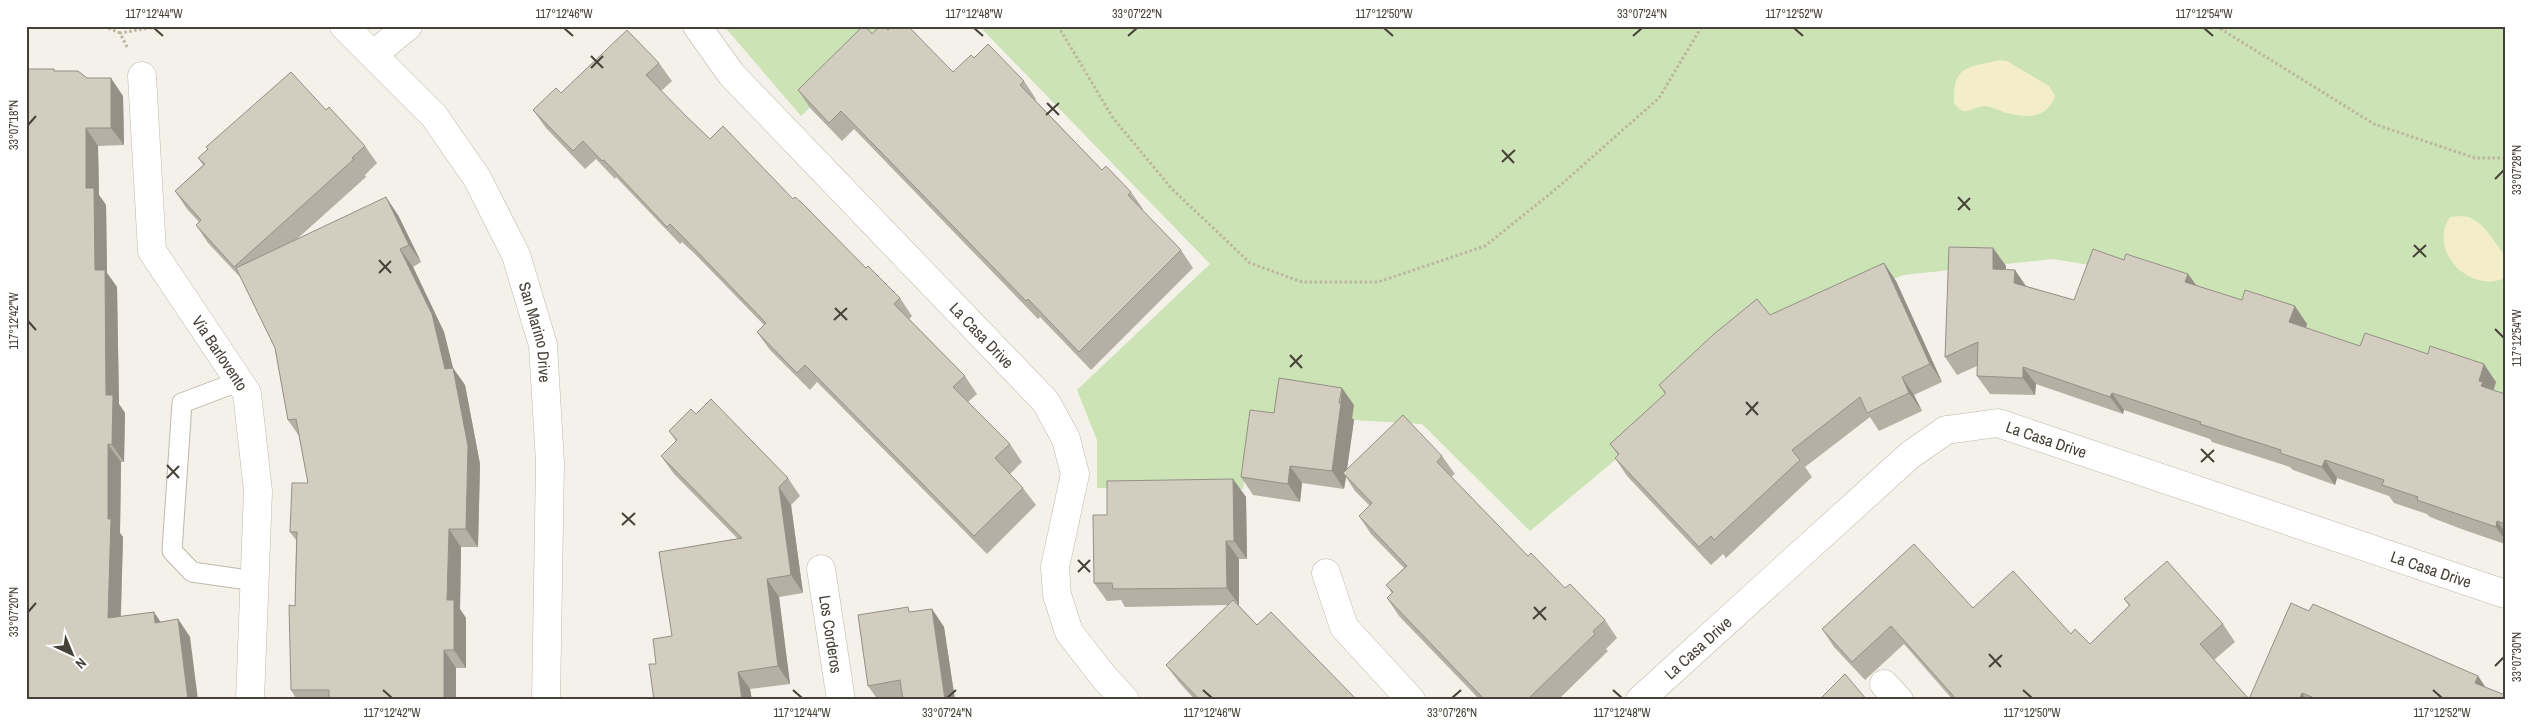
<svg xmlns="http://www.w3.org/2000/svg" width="2531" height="726" viewBox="0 0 2531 726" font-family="'Archivo Narrow',sans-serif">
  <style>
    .green { fill: #cbe3b5 }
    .sand { fill: #f3eec8 }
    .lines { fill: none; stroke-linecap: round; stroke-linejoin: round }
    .service-casing { stroke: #bdb9ac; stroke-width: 21 }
    .minor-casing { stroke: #bdb9ac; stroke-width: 29 }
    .tertiary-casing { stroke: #bdb9ac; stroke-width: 29 }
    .path { stroke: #beb59f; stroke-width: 3; stroke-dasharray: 2.5 2.5; stroke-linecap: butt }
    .service { stroke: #fff; stroke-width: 19 }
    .minor { stroke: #fff; stroke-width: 28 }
    .tertiary { stroke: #fff; stroke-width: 28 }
    .wall { fill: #b5b0a4 }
    .shaded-wall { fill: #949086 }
    .building { fill: #d3cdbf; stroke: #949086 }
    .ticks { fill: none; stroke: #464138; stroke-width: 2 }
    .labels { text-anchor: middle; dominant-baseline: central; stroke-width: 5; stroke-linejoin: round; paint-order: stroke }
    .street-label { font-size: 16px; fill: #464138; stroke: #fff }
    .neatline { fill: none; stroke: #464138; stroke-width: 2 }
    .ticks-label { font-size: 12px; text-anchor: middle; fill: #464138 }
  </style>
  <rect width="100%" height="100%" fill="#f3f1e9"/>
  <g class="green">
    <path d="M724 26H896L801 116Z"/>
    <path d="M979 26H2505V403L2381 353 2156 276 2053 259 1904 275 1749 331 1620 456 1530 531 1422 424 1255 414 1243 489 1097 488V440L1077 390 1210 264Z"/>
  </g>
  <g class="sand">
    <path d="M1999 60 2007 61 2049 86 2055 96C2047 119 2027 118 2007 113 1999 111 1992 106 1984 106 1970 107 1966 119 1954 103 1953 64 1968 68 1999 60Z"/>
    <path d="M2460 216 2469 217 2479 223 2487 231 2505 256V278C2469 294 2427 250 2450 217Z"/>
  </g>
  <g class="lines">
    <g class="service-casing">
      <path id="service" d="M240 381 182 403 172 551 192 572 255 581"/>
    </g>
    <g class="minor-casing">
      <g id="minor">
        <path id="s1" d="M697 26 731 74 1046 402 1066 439 1075 474 1055 567 1057 595 1069 632 1103 676 1125 700"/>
        <path id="s2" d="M142 76 152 251 247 393 258 491 250 700"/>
        <path id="s3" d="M821 569 841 700"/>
        <path d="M1326 573 1344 627 1411 700"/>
        <path d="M1884 684 1899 700"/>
        <path id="s4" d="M1640 700 1910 455 1946 430 1998 423 2505 594"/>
      </g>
    </g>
    <g class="tertiary-casing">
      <g id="tertiary">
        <path id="s5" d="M344 26 434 116 477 178 516 255 543 345 550 463 546 700"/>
        <path d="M374 54 408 26"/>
      </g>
    </g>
    <g class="path">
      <path d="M104 26 120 33"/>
      <path d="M1058 26 1113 118 1172 189 1250 263 1302 282H1378L1485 246 1556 189 1659 98 1702 26"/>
      <path d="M2216 26 2374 124 2475 158H2505"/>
      <path d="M127 47 120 33 162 26"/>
    </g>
    <use href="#service" class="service"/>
    <use href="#minor" class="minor"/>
    <use href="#tertiary" class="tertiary"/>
  </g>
  <g class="wall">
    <path d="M888 30 953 72 974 58 1024 81 1036 99 1035 100 1102 170 1131 192 1143 209 1142 210 1181 250 1193 268 1091 370 1040 317 1038 319 854 129 842 141 810 108 798 90 872 34Z"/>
    <path d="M659 63 672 81 661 91 687 117 710 139 793 199 866 268 900 298 912 316 909 319 965 376 977 394 968 402 1010 444 1022 462 1010 474 1023 488 1036 505 987 554 817 382 810 390 770 350 757 332 764 325 695 254 682 242 680 244 616 177 615 179 596 159 585 169 546 128 533 110 561 93Z"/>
    <path d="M54 69 55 71 87 78 123 96 124 145 98 146 99 195 106 205 107 273 117 287 119 404 125 413 124 462H121L120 533 123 537 121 616 161 622 178 619 190 637 26 700Z"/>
    <path d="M326 110 365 146 377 163 365 175 366 177 297 239 398 215 421 262 413 267 444 332 453 368 465 385 480 464 478 547H461L460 609 466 618V668H456V700H297L291 690 295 606 296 540 290 532 308 483 299 436 288 420 275 348 241 278 208 243 196 225 199 222 187 209 175 191 203 165 198 158Z"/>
    <path d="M1993 248 2006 266 2005 270H2015L2026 286 2074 300 2124 260 2188 274 2196 285 2307 324 2306 328 2360 346 2496 382 2493 391 2505 394V544L2464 530 2430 517 2427 514 2394 503 2389 496 2337 478 2335 485 2293 470 2290 467 2212 442 2210 439 2124 410 2123 414 2036 384 2035 395 1990 394 1977 376V366L1957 375 1945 357Z"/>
    <path d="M1884 263 1896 281 1942 382 1914 395 1922 411 1879 431 1870 417 1805 467 1812 477 1726 558 1723 554 1711 565 1627 476 1615 458 1618 455 1610 444 1665 394 1659 385Z"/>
    <path d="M1354 405 1352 418 1354 420 1347 469 1442 456 1455 474 1451 477 1528 556 1565 588 1605 620 1617 638 1606 649 1608 651 1558 700H1480L1399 616 1387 598 1392 593 1386 585 1404 568 1371 534 1359 516 1370 506 1355 491 1346 477 1344 489 1302 483 1300 502 1253 495 1241 477 1274 413Z"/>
    <path d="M696 414 788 478 800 496 791 505 803 593 779 597 790 684 750 689 752 700H654L656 664 672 636 738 539 674 474 661 456 676 441 669 431Z"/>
    <path d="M1233 479 1246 497 1247 559H1239V605H1238L1257 625 1357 700H1195L1179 682 1166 665 1228 605 1125 607 1121 600 1107 601 1094 583 1107 515Z"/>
    <path d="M2124 599 2223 624 2235 642 2214 660 2249 699 2309 611 2478 676 2485 687 2505 700H1953L1904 644 1865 680 1834 647 1822 629 1973 608 2071 634 2090 644 2129 606Z"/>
    <path d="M932 609 944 627 955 700H878L868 686 912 612Z"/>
  </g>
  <g class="shaded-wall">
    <path d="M111 78 123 96 124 145 111 128Z"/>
    <path d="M86 128 98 146 99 195 106 205 107 273 117 287 119 404 125 413 124 462 112 445 106 395 95 270 86 188Z"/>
    <path d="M386 197 398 215 421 262 409 245Z"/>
    <path d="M1993 248 2006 266 2005 287 1993 269Z"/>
    <path d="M400 249 413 267 444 332 453 368 465 385 480 464 478 547 466 529Z"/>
    <path d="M1884 263 1896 281 1942 382 1930 364Z"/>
    <path d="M2015 270 2027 288 2014 283Z"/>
    <path d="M2188 274 2201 292 2185 282Z"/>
    <path d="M2295 306 2307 324 2302 340 2289 322Z"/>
    <path d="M2484 364 2496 382 2492 395 2481 386 2479 381Z"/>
    <path d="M2023 367 2036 384 2035 395 2023 378Z"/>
    <path d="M1902 377 1914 395 1922 411 1909 393Z"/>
    <path d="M1342 388 1354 405 1352 418 1354 420 1346 476 1343 473 1346 477 1344 489 1332 471Z"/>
    <path d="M2112 393 2124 410 2123 414 2110 397Z"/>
    <path d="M108 444 121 462 120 533 123 537 120 635 108 618Z"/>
    <path d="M2325 460 2337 478 2335 485 2322 467Z"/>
    <path d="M1290 466 1302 483 1300 502 1288 484Z"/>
    <path d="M1233 479 1246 497 1247 559 1234 541Z"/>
    <path d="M779 487 791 505 803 593 791 575Z"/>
    <path d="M2497 521 2505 532V540L2496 527Z"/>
    <path d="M449 529 461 547 460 609 466 618V668L454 650 447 600Z"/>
    <path d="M1226 541 1239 559V605L1227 588Z"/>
    <path d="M767 579 779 597 790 684 778 666Z"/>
    <path d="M932 609 944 627 955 700H945Z"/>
    <path d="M154 612 166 630 155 623Z"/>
    <path d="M178 619 190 637 198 700H188Z"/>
    <path d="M444 650 456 668V700H444Z"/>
    <path d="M738 672 750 689 752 700H742Z"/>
    <path d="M2478 676 2490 694 2475 683Z"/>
    <path d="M2302 693 2307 700H2299Z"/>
  </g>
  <g class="building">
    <path d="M863 26H865L872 34 880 26H884L888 30 892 26H908L953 72 971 55 974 58 988 44 1024 81 1020 85 1102 170 1106 166 1131 192 1128 195 1181 250 1079 352 1028 299 1026 301 841 111 829 123 798 90Z"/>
    <path d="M627 30 659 63 646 75 687 117 710 139 723 126 793 199 795 197 802 203 866 268 868 266 900 298 894 304 965 376 953 387 1010 444 995 458 1023 488 974 536 805 365 797 373 757 332 766 323 682 236 670 224 667 227 604 160 602 161 583 141 573 151 533 110 556 88 561 93Z"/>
    <path d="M26 69H54V71H78L87 78H111V128H86V188H94L95 270H105L106 395H113L112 445 108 444V519H111L108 618 154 612 155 623 178 619 188 700H26Z"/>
    <path d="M291 72 326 110 329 107 365 146 352 158 354 159 234 267 196 225 201 220 175 191 205 164 198 158 208 149 206 147Z"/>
    <path d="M386 197 409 245 400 249 432 314 445 369 453 368 468 446 466 529H449L447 600H454V650H444V700H329V690H291L289 605 295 606 297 532H290L292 483H308L296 419 288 420 275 348 236 268Z"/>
    <path d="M1949 247 1993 248V269L2015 270 2014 283 2074 300 2093 249 2124 260 2126 254 2188 274 2185 282 2242 300 2245 290 2295 306 2289 322 2360 346 2365 333 2428 354 2430 346 2484 364 2479 381 2483 382 2481 386 2505 394V524L2497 521 2496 527 2452 512 2417 500 2418 497 2382 485 2384 480 2325 460 2322 467 2280 453 2281 450 2200 424 2201 422 2112 393 2110 397 2023 367V378L1977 376 1978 342 1945 357Z"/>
    <path d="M1884 263 1930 364 1902 377 1909 393 1867 413 1860 397 1792 450 1800 460 1714 540 1711 536 1699 547 1615 458 1619 454 1610 444 1666 393 1659 385 1714 334 1757 299 1770 315Z"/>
    <path d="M1279 378 1342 388 1339 403H1341L1332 471 1290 466 1288 484 1241 477 1250 410 1274 413Z"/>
    <path d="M711 399 788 478 779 487 791 575 767 579 778 666 738 672 742 700H654L649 664H656L653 639 672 636 659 552 742 538 661 456 677 440 669 431 691 409 696 414Z"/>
    <path d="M1403 415 1442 456 1437 462 1528 556 1531 553 1565 588 1570 584 1605 620 1593 631 1595 634 1527 700H1485L1387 598 1393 592 1386 585 1407 566 1359 516 1372 503 1343 473Z"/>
    <path d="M1233 479 1234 541H1226L1227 588 1113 589 1112 583H1094L1093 515H1107V481Z"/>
    <path d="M1914 544 1973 608 2013 571 2071 634 2075 629 2090 644 2130 605 2124 599 2167 561 2223 624 2200 644 2249 699 2291 603 2309 611 2313 604 2478 676 2475 683 2505 695V700H2319L2302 693 2299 700H1990L1988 698 1986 700H1957L1891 626 1852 662 1822 629Z"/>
    <path d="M1233 600 1257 625 1271 612 1357 700H1200L1166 665Z"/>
    <path d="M908 607 909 612 932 609 945 700H903L900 680 868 686 858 615Z"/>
    <path d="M1845 674 1867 700H1819Z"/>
  </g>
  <path class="ticks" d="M154 28 163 36M564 28 573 36M974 28 983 36M1384 28 1393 36M1794 28 1803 36M2204 28 2213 36M1128 36 1137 28M1633 36 1642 28M591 56 603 68M591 68 603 56M1047 103 1059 115M1046 115 1059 103M28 125 36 116M1502 150 1514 163M1502 162 1515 150M2495 179 2504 170M1958 197 1970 210M1958 210 1970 198M2414 245 2426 257M2413 257 2426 245M379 260 391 273M379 273 391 261M835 308 847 320M834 320 847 308M28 321 36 330M2495 329 2504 338M1290 355 1302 368M1290 367 1302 355M1746 402 1758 415M1746 415 1758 402M2201 449 2214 462M2201 462 2214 450M167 465 179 478M167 478 179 466M622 513 635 525M622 525 635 513M1078 560 1090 572M1078 572 1090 560M1534 607 1546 620M28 612 36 603M1533 619 1546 607M1989 654 2001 667M2495 666 2504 657M1989 667 2002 655M383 690 392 698M793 690 802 698M1203 690 1212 698M1613 690 1622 698M2023 690 2032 698M2433 690 2442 698M947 698 956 690M1452 698 1461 690"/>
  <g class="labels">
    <g class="street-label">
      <text stroke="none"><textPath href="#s5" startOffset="369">San Marino Drive</textPath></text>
      <text stroke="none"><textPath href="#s1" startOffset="421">La Casa Drive</textPath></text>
      <text stroke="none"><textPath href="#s2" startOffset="298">Via Barlovento</textPath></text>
      <text stroke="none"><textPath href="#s4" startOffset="512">La Casa Drive</textPath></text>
      <text stroke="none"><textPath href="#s4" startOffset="918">La Casa Drive</textPath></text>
      <text stroke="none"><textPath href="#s3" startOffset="66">Los Corderos</textPath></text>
      <text stroke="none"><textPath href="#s4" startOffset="78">La Casa Drive</textPath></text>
    </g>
  </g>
  <rect width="2531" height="726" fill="none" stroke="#ffffff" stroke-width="55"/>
  <g transform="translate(72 654) rotate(136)" stroke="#ffffff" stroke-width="4" paint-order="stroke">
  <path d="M0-4L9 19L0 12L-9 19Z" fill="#464138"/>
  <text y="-8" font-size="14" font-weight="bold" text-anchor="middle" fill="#464138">N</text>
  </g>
  <rect x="28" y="28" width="2476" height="670" class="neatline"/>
  <g class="ticks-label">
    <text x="154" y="18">117°12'44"W</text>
    <text x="564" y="18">117°12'46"W</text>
    <text x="974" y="18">117°12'48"W</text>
    <text x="1137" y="18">33°07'22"N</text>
    <text x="1384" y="18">117°12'50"W</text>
    <text x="1642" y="18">33°07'24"N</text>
    <text x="1794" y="18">117°12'52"W</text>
    <text x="2204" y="18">117°12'54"W</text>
    <text transform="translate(14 125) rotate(-90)" y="4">33°07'18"N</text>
    <text transform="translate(2517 170) rotate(-90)" y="4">33°07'28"N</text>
    <text transform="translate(14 321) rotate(-90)" y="4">117°12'42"W</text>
    <text transform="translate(2517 338) rotate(-90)" y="4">117°12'54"W</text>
    <text transform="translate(14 612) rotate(-90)" y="4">33°07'20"N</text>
    <text transform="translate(2517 657) rotate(-90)" y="4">33°07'30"N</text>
    <text x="392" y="717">117°12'42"W</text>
    <text x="802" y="717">117°12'44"W</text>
    <text x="947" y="717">33°07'24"N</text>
    <text x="1212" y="717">117°12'46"W</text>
    <text x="1452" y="717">33°07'26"N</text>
    <text x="1622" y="717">117°12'48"W</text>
    <text x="2032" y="717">117°12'50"W</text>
    <text x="2442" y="717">117°12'52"W</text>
  </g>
</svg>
